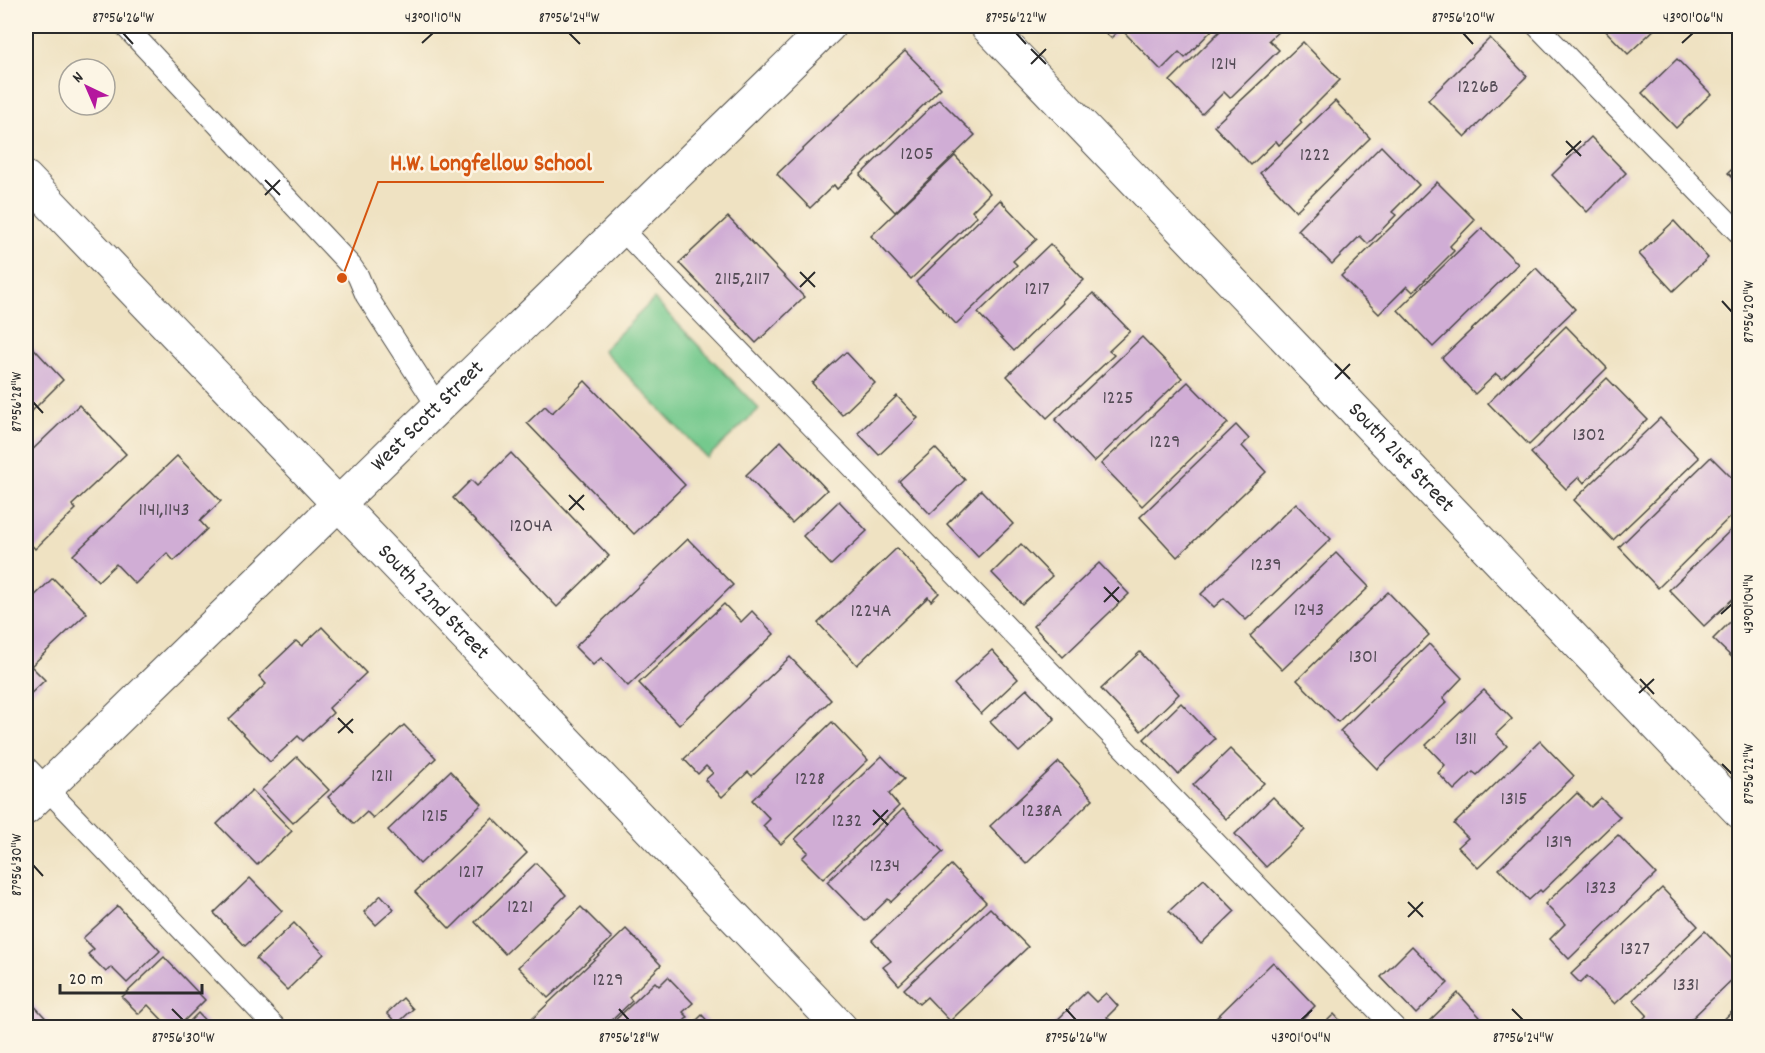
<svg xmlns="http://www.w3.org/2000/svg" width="1765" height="1053" viewBox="0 0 1765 1053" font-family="Dekko,sans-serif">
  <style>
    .green { fill: #75c98d; stroke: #507a5c; stroke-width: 1.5 }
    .building { fill: #d0add5 }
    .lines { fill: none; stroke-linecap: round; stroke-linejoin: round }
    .service-casing { stroke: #484642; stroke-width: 23 }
    .minor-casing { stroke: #484642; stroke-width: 35 }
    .service { stroke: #fff; stroke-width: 21 }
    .minor { stroke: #fff; stroke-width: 33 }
    .ticks { fill: none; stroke: #2b2b2b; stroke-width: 2 }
    .labels { text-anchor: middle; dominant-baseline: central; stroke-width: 5; stroke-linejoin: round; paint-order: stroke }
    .number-label { font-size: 20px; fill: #544c56 }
    .street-label { font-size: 22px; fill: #2b2b2b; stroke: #fcf5e5 }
    .leader { fill: none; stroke: #d5540f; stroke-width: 2 }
    .callout-dot { fill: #d5540f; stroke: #fcf5e5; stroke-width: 2 }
    .callout-label { font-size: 24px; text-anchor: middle; font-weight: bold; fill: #d5540f; stroke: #fcf5e5; stroke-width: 5; stroke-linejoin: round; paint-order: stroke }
    .neatline { fill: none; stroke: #2b2b2b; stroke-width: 2 }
    .ticks-label { font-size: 15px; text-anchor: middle; fill: #2b2b2b }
  </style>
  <rect width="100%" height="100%" fill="#fcf5e5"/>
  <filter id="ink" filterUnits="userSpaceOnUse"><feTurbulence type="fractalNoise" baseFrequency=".0167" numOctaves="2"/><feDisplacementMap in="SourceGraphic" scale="12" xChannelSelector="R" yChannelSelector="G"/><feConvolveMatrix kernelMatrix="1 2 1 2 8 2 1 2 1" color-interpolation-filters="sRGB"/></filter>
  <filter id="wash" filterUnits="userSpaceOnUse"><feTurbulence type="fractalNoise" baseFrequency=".008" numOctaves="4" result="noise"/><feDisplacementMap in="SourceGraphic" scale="24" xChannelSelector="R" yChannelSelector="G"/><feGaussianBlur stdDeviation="1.35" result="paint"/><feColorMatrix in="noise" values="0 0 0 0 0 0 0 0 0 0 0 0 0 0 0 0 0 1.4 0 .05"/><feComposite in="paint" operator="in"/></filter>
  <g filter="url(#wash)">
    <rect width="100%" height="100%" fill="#efe2c2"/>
    <path class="green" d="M654 299 759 409 707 458 603 350Z"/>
    <g id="blocks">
      <g class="building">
        <path d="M1098 26H1123L1111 38Z"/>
        <path d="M1130 26H1208L1212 30 1185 58 1179 52 1161 70 1124 32Z"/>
        <path d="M1225 26H1274L1279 31 1269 40 1279 50 1230 98 1224 92 1202 114 1170 81Z"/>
        <path d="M1601 26H1658L1628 54Z"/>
        <path d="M1490 38 1527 76 1465 137 1428 100Z"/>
        <path d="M1303 42 1340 80 1300 120 1302 123 1279 145 1276 141 1251 165 1214 126Z"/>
        <path d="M905 51 941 88 837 189 834 185 810 208 777 174Z"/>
        <path d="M1677 59 1711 94 1676 128 1642 93Z"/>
        <path d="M939 99 975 135 895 212 860 175Z"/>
        <path d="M1335 101 1370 138 1296 211 1260 173Z"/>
        <path d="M1591 137 1626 173 1587 212 1552 175Z"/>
        <path d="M1381 146 1419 185 1392 212 1396 215 1368 244 1360 236 1332 264 1298 230Z"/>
        <path d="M955 156 990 193 972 211 977 216 911 279 871 236Z"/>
        <path d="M1740 162V185L1728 173Z"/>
        <path d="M1437 182 1475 220 1450 246 1454 251 1413 292 1407 286 1379 314 1341 276Z"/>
        <path d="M1000 200 1037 239 1013 261 1017 265 956 324 916 282Z"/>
        <path d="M728 217 804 297 756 343 679 263Z"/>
        <path d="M1674 221 1708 258 1673 291 1639 254Z"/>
        <path d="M1482 228 1518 264 1433 347 1398 310Z"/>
        <path d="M1050 244 1084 280 1062 301 1063 303 1014 351 978 313Z"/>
        <path d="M1536 268 1575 309 1502 379 1496 374 1475 394 1442 358Z"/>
        <path d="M1093 293 1130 331 1109 351 1114 355 1047 418 1007 376Z"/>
        <path d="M1566 326 1607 368 1529 445 1488 403Z"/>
        <path d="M1142 337 1182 378 1094 462 1055 420Z"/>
        <path d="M26 340 63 380 26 417Z"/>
        <path d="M846 352 875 383 842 415 812 383Z"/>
        <path d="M1607 378 1647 419 1584 483 1579 477 1566 489 1531 453Z"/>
        <path d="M585 381 685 485 634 534 527 423 545 406 552 413Z"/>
        <path d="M1188 382 1228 423 1142 506 1101 464Z"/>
        <path d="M897 396 918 418 879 455 858 433Z"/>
        <path d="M79 405 126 454 72 505 76 509 35 549 26 539V456Z"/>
        <path d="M1660 418 1699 458 1613 540 1574 500Z"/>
        <path d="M1236 425 1249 439 1242 446 1266 472 1177 557 1140 517Z"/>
        <path d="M781 441 827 490 792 523 746 475Z"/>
        <path d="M935 448 965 480 930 514 899 481Z"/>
        <path d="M511 453 609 556 557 607 453 498 471 480 477 486Z"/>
        <path d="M177 456 221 501 200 521 207 529 174 561 167 553 135 584 116 564 98 581 73 555Z"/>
        <path d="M1711 457 1740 486V507L1658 588 1619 547Z"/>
        <path d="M981 490 1013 524 978 557 947 524Z"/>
        <path d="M839 501 867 531 831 565 803 536Z"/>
        <path d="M1296 503 1331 539 1246 620 1224 598 1214 607 1201 594Z"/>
        <path d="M1740 521V592L1704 626 1669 590Z"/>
        <path d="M688 539 733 585 628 686 601 658 593 665 575 647Z"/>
        <path d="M1021 544 1052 576 1022 604 992 573Z"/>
        <path d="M897 548 939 593 931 601 928 597 857 665 818 623Z"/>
        <path d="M1336 553 1369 587 1282 670 1250 636Z"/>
        <path d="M1099 563 1129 594 1063 657 1033 626Z"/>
        <path d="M53 578 87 613 31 666 45 680 26 698V604Z"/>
        <path d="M1388 592 1429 635 1338 722 1297 680Z"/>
        <path d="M724 604 741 622 752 611 774 634 679 725 639 683Z"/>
        <path d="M1740 612V665L1713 639Z"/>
        <path d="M322 627 366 673 329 708 333 713 303 741 298 736 270 762 229 719 266 684 259 676 296 641 302 646Z"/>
        <path d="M1429 644 1462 678 1443 698 1447 702 1377 769 1340 731Z"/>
        <path d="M992 650 1018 679 981 714 954 684Z"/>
        <path d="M1140 652 1179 694 1141 731 1101 689Z"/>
        <path d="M790 657 831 700 752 776 748 772 722 797 705 780 713 773 706 766 698 774 684 759Z"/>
        <path d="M1027 689 1055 719 1019 752 990 722Z"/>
        <path d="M1484 690 1512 719 1496 734 1507 746 1477 775 1473 772 1454 790 1438 773 1445 765 1426 745Z"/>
        <path d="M1181 703 1215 739 1178 774 1144 739Z"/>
        <path d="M832 722 868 760 781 844 763 826 770 819 752 800Z"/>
        <path d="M404 725 436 758 373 818 367 812 354 824 328 797Z"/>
        <path d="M1540 741 1574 776 1478 868 1458 847 1468 838 1454 824Z"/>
        <path d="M1230 749 1264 783 1226 819 1193 785Z"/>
        <path d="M882 756 904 779 889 794 899 806 823 879 802 858 808 852 795 839Z"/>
        <path d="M297 757 329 790 293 823 261 790Z"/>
        <path d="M1059 762 1093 799 1026 864 990 826Z"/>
        <path d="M450 771 482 804 420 864 388 830Z"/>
        <path d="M252 790 292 831 257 865 217 824Z"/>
        <path d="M1577 793 1591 807 1601 798 1620 817 1542 892 1540 890 1529 900 1499 869Z"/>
        <path d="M1273 797 1305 830 1266 867 1235 834Z"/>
        <path d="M903 809 943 852 891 902 888 899 865 921 827 882Z"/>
        <path d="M493 818 527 853 450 929 415 892Z"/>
        <path d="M1618 835 1656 874 1569 959 1550 939 1565 924 1545 904Z"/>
        <path d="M536 863 566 895 505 954 475 922Z"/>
        <path d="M951 865 986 902 899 985 883 967 891 961 872 940Z"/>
        <path d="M250 878 282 911 245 946 214 913Z"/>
        <path d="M1204 879 1235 911 1201 944 1169 911Z"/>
        <path d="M1662 888 1698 926 1615 1004 1587 976 1580 983 1571 974Z"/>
        <path d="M381 895 394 909 376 925 364 912Z"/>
        <path d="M118 906 160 951 127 983 111 967 106 972 88 954 94 949 83 938Z"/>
        <path d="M581 907 612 938 548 998 518 967Z"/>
        <path d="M990 908 1028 947 950 1021 927 997 919 1004 904 989Z"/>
        <path d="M294 923 324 954 287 990 256 959Z"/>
        <path d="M626 929 661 965 629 997 632 1001 606 1026 602 1022 597 1028H540L532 1019Z"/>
        <path d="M1705 931 1740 967V972L1682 1028H1649L1642 1020 1647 1015 1633 1000Z"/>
        <path d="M1412 946 1448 983 1416 1014 1381 977Z"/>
        <path d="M164 957 205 1000 177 1028H170L148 1005 139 1014 122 997Z"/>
        <path d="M1273 962 1315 1006 1293 1028H1206Z"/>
        <path d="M668 977 693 1003 683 1012 688 1017 677 1028H607L655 982 659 986Z"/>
        <path d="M1086 992 1096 1002 1106 993 1118 1006 1107 1017 1117 1028H1049Z"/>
        <path d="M1458 993 1490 1028H1422Z"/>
        <path d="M26 997 55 1028H26Z"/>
        <path d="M403 998 413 1009 397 1024 387 1013Z"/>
        <path d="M1740 1004V1028H1715Z"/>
        <path d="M198 1013 212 1028H183Z"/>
        <path d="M1334 1014 1347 1028H1320Z"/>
        <path d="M702 1015 714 1028H685L691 1022 693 1024Z"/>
      </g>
    </g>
  </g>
  <g filter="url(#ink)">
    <use href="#blocks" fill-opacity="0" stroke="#484642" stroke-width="1.5"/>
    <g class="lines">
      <g class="service-casing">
        <g id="service">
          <path d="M125 26 351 266 358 276 366 295 438 407"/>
          <path d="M1537 26 1740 234"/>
          <path d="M621 229 1395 1028"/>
          <path d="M26 767 276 1028"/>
        </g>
      </g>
      <g class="minor-casing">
        <g id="minor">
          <path id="s1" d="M987 26 1740 812"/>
          <path id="s2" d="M26 178 841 1028"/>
          <path id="s3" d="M26 808 829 26"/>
        </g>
      </g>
      <use href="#service" class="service"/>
      <use href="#minor" class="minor"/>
    </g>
  </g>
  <path class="ticks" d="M123 33 133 44M569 33 580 44M1016 33 1026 44M1463 33 1473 44M422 43 433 33M1682 43 1693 33M1031 49 1046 64M1031 64 1046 49M1566 141 1581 156M1566 155 1581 141M265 180 280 195M265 195 280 180M800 272 815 287M800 287 815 272M1722 301 1732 312M1335 364 1350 379M1335 379 1350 364M33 402 43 413M569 495 584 510M569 510 584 495M1104 587 1119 602M1104 602 1119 587M1721 614 1732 604M1640 679 1654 694M1639 693 1654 679M338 718 353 733M338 733 353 719M1722 764 1732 774M873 810 888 825M873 825 888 810M33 865 43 876M1408 902 1423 917M1408 917 1423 902M172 1009 183 1020M619 1009 629 1020M1066 1009 1076 1020M1512 1009 1523 1020M1301 1020 1312 1010"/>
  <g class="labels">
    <g class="number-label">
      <text x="1224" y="65">1214</text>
      <text x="1478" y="88">1226B</text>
      <text x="917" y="155">1205</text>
      <text x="1315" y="156">1222</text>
      <text x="742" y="280">2115,2117</text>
      <text x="1037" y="290">1217</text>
      <text x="1118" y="399">1225</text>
      <text x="1589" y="436">1302</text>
      <text x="1165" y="443">1229</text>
      <text x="164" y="511">1141,1143</text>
      <text x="531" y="527">1204A</text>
      <text x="1266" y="566">1239</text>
      <text x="1309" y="611">1243</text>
      <text x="871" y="612">1224A</text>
      <text x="1363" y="658">1301</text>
      <text x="1466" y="740">1311</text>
      <text x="382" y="777">1211</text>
      <text x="810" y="780">1228</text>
      <text x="1514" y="800">1315</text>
      <text x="1042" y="812">1238A</text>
      <text x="435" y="817">1215</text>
      <text x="847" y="822">1232</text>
      <text x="1559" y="843">1319</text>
      <text x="885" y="867">1234</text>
      <text x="471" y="873">1217</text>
      <text x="1601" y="889">1323</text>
      <text x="520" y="908">1221</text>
      <text x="1635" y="950">1327</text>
      <text x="608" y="981">1229</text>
      <text x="1686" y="986">1331</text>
    </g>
    <g class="street-label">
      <text stroke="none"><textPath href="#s3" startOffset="561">West Scott Street</textPath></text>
      <text stroke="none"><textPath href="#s1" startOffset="598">South 21st Street</textPath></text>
      <text stroke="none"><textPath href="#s2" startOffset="588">South 22nd Street</textPath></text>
    </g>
  </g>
  <path class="leader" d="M342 278L378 182H604"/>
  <circle class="callout-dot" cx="342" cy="278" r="6"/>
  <g class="callout-label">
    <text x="491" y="170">H.W. Longfellow School</text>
  </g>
  <rect width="1765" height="1053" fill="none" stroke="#fcf5e5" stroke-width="66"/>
  <g transform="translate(87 87) rotate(316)"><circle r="28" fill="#fcf5e5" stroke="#a8a49b" stroke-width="1.5"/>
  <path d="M0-4.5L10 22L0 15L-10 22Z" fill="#b5179e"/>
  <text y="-9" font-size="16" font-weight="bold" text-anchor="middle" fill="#2b2b2b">N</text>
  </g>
  <path d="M60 984v9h142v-9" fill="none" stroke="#2b2b2b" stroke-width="3"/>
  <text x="69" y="984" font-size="18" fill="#2b2b2b" stroke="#fcf5e5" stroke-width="4.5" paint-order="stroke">20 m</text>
  <rect x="33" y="33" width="1699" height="987" class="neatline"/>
  <g class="ticks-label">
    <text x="123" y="22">87°56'26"W</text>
    <text x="433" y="22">43°01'10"N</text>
    <text x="569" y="22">87°56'24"W</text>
    <text x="1016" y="22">87°56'22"W</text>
    <text x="1463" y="22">87°56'20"W</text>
    <text x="1693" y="22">43°01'06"N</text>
    <text transform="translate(1748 312) rotate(-90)" y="5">87°56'20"W</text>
    <text transform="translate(16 402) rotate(-90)" y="5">87°56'28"W</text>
    <text transform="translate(1748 604) rotate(-90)" y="5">43°01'04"N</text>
    <text transform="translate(1748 774) rotate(-90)" y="5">87°56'22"W</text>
    <text transform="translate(16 865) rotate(-90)" y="5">87°56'30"W</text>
    <text x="183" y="1042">87°56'30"W</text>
    <text x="629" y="1042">87°56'28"W</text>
    <text x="1076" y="1042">87°56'26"W</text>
    <text x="1301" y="1042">43°01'04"N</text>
    <text x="1523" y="1042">87°56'24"W</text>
  </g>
</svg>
